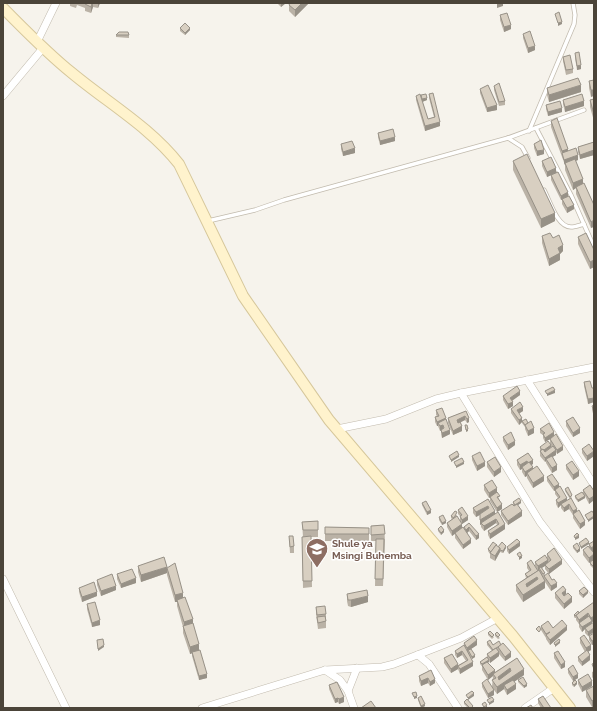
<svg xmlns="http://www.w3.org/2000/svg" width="597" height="711" viewBox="0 0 597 711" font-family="Raleway,sans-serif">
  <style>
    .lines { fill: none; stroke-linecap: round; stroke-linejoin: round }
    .service-casing { stroke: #c2bbae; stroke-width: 5 }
    .minor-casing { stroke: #c2bbae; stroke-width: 8 }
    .secondary-casing { stroke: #d6c79b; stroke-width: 12 }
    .service { stroke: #fff; stroke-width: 3.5 }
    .minor { stroke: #fff; stroke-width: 7 }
    .secondary { stroke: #fff3cd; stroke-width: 10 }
    .wall { fill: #bab2a6 }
    .shaded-wall { fill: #979187 }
    .building { fill: #d8cfc1; stroke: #979187; fill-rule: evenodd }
    .labels { text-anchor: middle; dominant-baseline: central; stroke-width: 3; stroke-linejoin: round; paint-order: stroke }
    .education-label { font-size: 10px; font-weight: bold; fill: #785e54; stroke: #fff; text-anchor: start }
  </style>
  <rect width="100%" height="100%" fill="#f6f3ec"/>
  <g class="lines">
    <g class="service-casing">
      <g id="service">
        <path d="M536 128 571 195 594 247"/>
        <path d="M529 131 574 24 575 15 573 3"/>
        <path d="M508 138 522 147 528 158"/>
        <path d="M544 190C550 201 557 227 571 227 575 227 580 225 584 224"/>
        <path d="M208 221 255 210 284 200 508 138 584 110"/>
      </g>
    </g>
    <g class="minor-casing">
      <g id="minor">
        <path d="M37 42 56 3"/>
        <path d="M3 96 43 48"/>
        <path d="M527 380 594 485"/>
        <path d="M461 393 540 522 594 592"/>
        <path d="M337 429 386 419 436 399 461 393 594 367"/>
        <path d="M3 579 66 708"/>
        <path d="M418 655 429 664 458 708"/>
        <path d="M325 670 340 680 348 691"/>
        <path d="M202 708 325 670 382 667 394 664 461 638 498 618"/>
        <path d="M354 708 348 691 357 668"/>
        <path d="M525 708 554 688"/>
      </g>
    </g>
    <g class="secondary-casing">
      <path id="secondary" d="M3 8C25 30 47 53 72 73 108 103 150 127 179 164L243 296 329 420 513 636 570 708"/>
    </g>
    <use href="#service" class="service"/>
    <use href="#minor" class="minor"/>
    <use href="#secondary" class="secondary"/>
  </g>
  <g class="wall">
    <path d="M70 3H100L98 8 93 7 91 13 85 11V8L77 5 76 8 70 6Z"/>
    <path d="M277 3H286L281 7Z"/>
    <path d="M309 3 295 17 289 11V5Z"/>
    <path d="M500 15 511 29 504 32 500 20Z"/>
    <path d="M180 28 190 30 185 35 180 31Z"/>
    <path d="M523 34 535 50 528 53 523 38Z"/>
    <path d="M116 35H129V38L116 37Z"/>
    <path d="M575 53 581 69 577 70 575 58Z"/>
    <path d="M563 57 573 69V73L566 75 563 61Z"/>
    <path d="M594 80 591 97 589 88V81Z"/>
    <path d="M494 86 505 101V105L499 106 494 90Z"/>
    <path d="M547 88 581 92 549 102 547 95Z"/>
    <path d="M480 89 497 110 487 112 480 93Z"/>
    <path d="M429 94 440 126 425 131 416 100V96L421 97V95L427 100 422 102 428 119 434 117 429 98Z"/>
    <path d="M594 99V121L590 107V100Z"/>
    <path d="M563 100 584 106 565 112 563 104Z"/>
    <path d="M546 105 562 112 548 116 546 109Z"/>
    <path d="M551 121 568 151 578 160 575 161 583 184 594 205 591 228 576 194V188L573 190 565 170V165L551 127Z"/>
    <path d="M378 133 395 141 380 145 378 137Z"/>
    <path d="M594 142V155L580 159 578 152V147Z"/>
    <path d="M341 144 355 153 343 156 341 149Z"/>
    <path d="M534 144 544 154 537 156 534 148Z"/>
    <path d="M513 161 555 221 541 228 513 170Z"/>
    <path d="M542 161 556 172 574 209 567 213 562 204V199L561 200 551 180V175L547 177 542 166Z"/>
    <path d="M542 236 553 238 563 251 560 254V260L549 266 542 243Z"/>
    <path d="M578 237 594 250V267L590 269 578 244Z"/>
    <path d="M584 382 592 388H594V402L588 404 584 386Z"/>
    <path d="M520 395 512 401 513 406 508 409 503 400V396Z"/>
    <path d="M594 405V417L592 410V406Z"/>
    <path d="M511 409 523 411 519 413 522 422 519 425 511 413Z"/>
    <path d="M436 410 446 419 450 434 442 438 441 434V430L440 431 438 426H437L435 422V417L437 416 436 415Z"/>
    <path d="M466 411 469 422 467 423 465 420 461 422 462 431 453 435 448 423V418Z"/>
    <path d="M522 421 528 423 534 433 528 436 525 429V427L522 423Z"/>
    <path d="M566 421 580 433 573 437 566 426Z"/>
    <path d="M540 429 554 436 563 450 557 454 556 452V455L552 457 557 470 552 473 546 463V461L545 462 540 456V451H541L540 450V447L550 443V439L545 442 543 438V435L540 433Z"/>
    <path d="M503 437 515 445 508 450 503 441Z"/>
    <path d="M582 449 594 456 587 461 582 453Z"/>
    <path d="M528 453 533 464 531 465 533 469 544 481 533 488 527 478V476L525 477 522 472V469L520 470 517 465V460Z"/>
    <path d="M472 456 485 466 477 471 472 460Z"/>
    <path d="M487 462 501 472 494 477 487 467Z"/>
    <path d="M566 465 579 476 573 480 566 469Z"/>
    <path d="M547 477 559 487 567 501 570 499 565 491V489L572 497 571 498 577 511 585 525 580 529 573 518V515L569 509 564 512 561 508V505L558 508 556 504V500L558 498 555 494V491H554L547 481Z"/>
    <path d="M484 485 497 492 502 509 497 512 490 501V497L489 498 484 490Z"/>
    <path d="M583 490 594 491V500L589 504 585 496V498L578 502 575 498V496L583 493Z"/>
    <path d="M488 499 495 514 505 529 490 539 488 535V531L497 525 496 523 484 531 481 527V524L480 525V515L476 517 473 513V508Z"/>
    <path d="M513 502 521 503 518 505 522 516 508 525 501 515V511L514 506 513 505Z"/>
    <path d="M422 503 431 513 427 515 422 505Z"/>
    <path d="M458 510 468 520 462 524 460 521V516L458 514Z"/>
    <path d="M457 515 456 517 462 528 464 529V527L469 523 479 538 476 540 469 531 467 533 471 543 463 549 455 538V534L452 536 447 527V523L452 519 451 518V516Z"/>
    <path d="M439 517 446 523 442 525 439 520Z"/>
    <path d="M318 521V537H311L312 587 303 588 302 543 303 537 302 522Z"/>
    <path d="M384 525 385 541 383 586H375L376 541H371V526Z"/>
    <path d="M325 527 369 528V541H325Z"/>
    <path d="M438 529 444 532 441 535 438 531Z"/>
    <path d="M289 536 294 546V553H290Z"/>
    <path d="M594 541 593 551 594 553V559L593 560 594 562V569L590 565V563L592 560 589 563 583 555V550L589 547V544Z"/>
    <path d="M497 546 498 547 506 548 503 553 500 552 495 561 490 558V554L488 551V549Z"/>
    <path d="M520 546 509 554 507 551V547Z"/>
    <path d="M573 546 580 551 577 553 573 548Z"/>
    <path d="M547 554 562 564 549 574 545 569V566L542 568 545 575 557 587 551 591 545 582V588L523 602 516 591V585L526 578 525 574 529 571 527 568V563L538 571 535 566V562L547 558Z"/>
    <path d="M138 566 167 573 141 582 138 572Z"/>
    <path d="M167 568 183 598 193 624 199 650 207 678 199 680 192 656V653L190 654 183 633V627L177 606V602H175L167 575Z"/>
    <path d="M117 574 136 583 121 588 117 579Z"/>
    <path d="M97 580 116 590 101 596 97 585Z"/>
    <path d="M79 588 97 596 82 602 79 592Z"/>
    <path d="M579 591 588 593 583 598 579 594Z"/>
    <path d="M555 593 566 594 564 596 572 602 564 609 555 598Z"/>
    <path d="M347 594 368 602 351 607 348 606 347 601Z"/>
    <path d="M594 602V621L592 622V624L594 622V632L588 636 585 633V629L582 632 579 627V624L576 620V618H575L574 617V615L579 613Z"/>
    <path d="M87 604 100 625 92 627 87 609Z"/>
    <path d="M316 607 326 614V628L318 629 316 614Z"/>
    <path d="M541 626 567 630 550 645 546 639V638L541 630Z"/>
    <path d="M488 633 494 637 492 639 488 635Z"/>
    <path d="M594 633V644L592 645 589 640V636Z"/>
    <path d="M495 634 500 638 498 639 495 636Z"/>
    <path d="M580 638 591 650 588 652 590 660 582 666 578 661V657L585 652 580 643Z"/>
    <path d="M487 642 493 645H501L511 657 505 661 499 654V656L490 663 489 661 488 663 495 672 517 658 524 675 514 682 516 689 507 695 504 689 497 694 494 690V695L488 698 482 687V683L492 687 493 676 488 680 482 670V666L480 664V662L487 657V654L492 651 487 645Z"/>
    <path d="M464 643 477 645 471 649 475 657 472 659 468 654 473 666 460 674 458 669 451 673 444 663V658L458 665 466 661 462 655 457 658 455 655V651L464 646Z"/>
    <path d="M554 653 565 667 561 669 554 658Z"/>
    <path d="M568 669 578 678 575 680 577 684 574 687 572 685V683L573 681 568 673Z"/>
    <path d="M431 670 435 683 430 686 428 683 421 686 419 681V676Z"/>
    <path d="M594 671V680L592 677V672Z"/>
    <path d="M518 680 527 686 524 688 518 682Z"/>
    <path d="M578 680 592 686 582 692 578 684Z"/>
    <path d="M329 685 344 702 339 704 338 702 335 703 329 689Z"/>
    <path d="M594 686V706L592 707 586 697V690Z"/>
    <path d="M418 698 425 706 421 708 418 700Z"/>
    <path d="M538 699 551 708H541L538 703Z"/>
    <path d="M464 702 473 708H468L464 704Z"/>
  </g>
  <g class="shaded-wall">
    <path d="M92 3H93V7L91 13V7Z"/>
    <path d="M98 3H100L98 8Z"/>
    <path d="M281 3H286L281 7Z"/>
    <path d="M302 3H309L295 17V10Z"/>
    <path d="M500 3H503V6L497 8V4Z"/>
    <path d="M562 22V24L558 26V23Z"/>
    <path d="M511 25V29L504 32V27Z"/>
    <path d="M190 28V30L185 35V33Z"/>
    <path d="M535 46V50L528 53V48Z"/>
    <path d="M581 65V69L577 70V66Z"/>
    <path d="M581 85V92L549 102V95Z"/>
    <path d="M591 90H594V96L591 97Z"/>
    <path d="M427 98V100L422 102V99Z"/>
    <path d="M584 101V106L565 112V107Z"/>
    <path d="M497 105V110L487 112V108Z"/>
    <path d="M562 108V112L548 116V112Z"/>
    <path d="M440 122V126L425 131V126Z"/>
    <path d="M395 137V141L380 145V141Z"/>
    <path d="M355 148V153L343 156V152Z"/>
    <path d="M568 149V155L562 153V151Z"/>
    <path d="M544 150V154L537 156V151Z"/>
    <path d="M594 150V155L580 159V155Z"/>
    <path d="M578 155V160L565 165V163L564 165V160Z"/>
    <path d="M556 168V173L547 177V172Z"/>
    <path d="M583 179V185L576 187V188L573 190V183Z"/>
    <path d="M568 192V197L561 200V196Z"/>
    <path d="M574 205V209L567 213V208Z"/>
    <path d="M555 213V221L541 228V219Z"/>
    <path d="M594 220V227L591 228V222Z"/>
    <path d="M563 245V251L560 254V260L549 266V259L558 248Z"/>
    <path d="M594 260V267L590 269V262Z"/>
    <path d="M555 390V393L547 396V394Z"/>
    <path d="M520 391V395L510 402V398Z"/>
    <path d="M594 398V402L588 404V399Z"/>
    <path d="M513 402V406L508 409V404Z"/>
    <path d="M523 407V411L517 415V410Z"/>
    <path d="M465 416V420L457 424V420Z"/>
    <path d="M446 418V422L438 423V426H437V422Z"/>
    <path d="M469 418V422L467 423V419Z"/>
    <path d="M522 418V422L519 425V420Z"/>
    <path d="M443 425V429L440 431V426Z"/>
    <path d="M462 426V431L453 435V431Z"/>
    <path d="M534 428V433L528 436V431Z"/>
    <path d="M580 428V433L573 437V433Z"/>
    <path d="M468 429V431L466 432V430Z"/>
    <path d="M450 430V434L442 438V433Z"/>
    <path d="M554 432V437L545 442V438Z"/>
    <path d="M515 441V445L508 450V445Z"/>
    <path d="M551 445V447L543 453V451Z"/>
    <path d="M563 446V450L557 454V450Z"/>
    <path d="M556 450V455L547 460 546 459V461L545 462V458Z"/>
    <path d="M594 451V456L587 461V456Z"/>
    <path d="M459 455V457L451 462V460Z"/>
    <path d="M533 460V464L528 467V463Z"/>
    <path d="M527 461V465L522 467V469L520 470V465Z"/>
    <path d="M464 462V464L456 468V466Z"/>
    <path d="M485 462V466L477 471V466Z"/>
    <path d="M557 465V470L552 473V468Z"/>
    <path d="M501 467V472L494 477V472Z"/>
    <path d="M533 467V472L527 473V476L525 477V472Z"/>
    <path d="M579 471V476L573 480V475Z"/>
    <path d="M544 476V481L533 488V483Z"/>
    <path d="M559 484V488L555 490 554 491V487Z"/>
    <path d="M497 488V493L489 498V493Z"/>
    <path d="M585 496V498L578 502V500Z"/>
    <path d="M594 496V500L589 504V499Z"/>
    <path d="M567 498V502L561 504V505L558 508V503Z"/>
    <path d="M521 501V503L515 507V505Z"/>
    <path d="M502 504V509L497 512V508Z"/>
    <path d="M569 504V509L564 512V508Z"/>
    <path d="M488 506V510L476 517V512Z"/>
    <path d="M577 509V513L573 514V515V511Z"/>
    <path d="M431 510V513L427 515V512Z"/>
    <path d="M495 511V516L480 525V520Z"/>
    <path d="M522 511V516L508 525V521Z"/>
    <path d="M468 516V520L462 524V520Z"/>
    <path d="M594 516V518L588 522V520Z"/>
    <path d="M496 519V523L484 531V526Z"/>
    <path d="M446 521V523L442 525V523Z"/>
    <path d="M585 521V525L580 529V524Z"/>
    <path d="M462 524V528L452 536V531Z"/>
    <path d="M505 524V529L490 539V534Z"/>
    <path d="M469 527V531L466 534V530Z"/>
    <path d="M444 530V532L441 535V533Z"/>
    <path d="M479 534V538L476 540V536Z"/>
    <path d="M579 535V538L575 540V538Z"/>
    <path d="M471 539V543L463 549V545Z"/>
    <path d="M520 542V546L509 554V550Z"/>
    <path d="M589 542V544L581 549V547Z"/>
    <path d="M506 546V548L503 553V551Z"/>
    <path d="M594 546V551L591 552V548Z"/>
    <path d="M500 548V552L495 561V556Z"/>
    <path d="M580 548V551L577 553V551Z"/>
    <path d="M594 554V559L589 563V558Z"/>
    <path d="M522 556V558L519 560V557Z"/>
    <path d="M548 560V564L540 569 539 568V570H538V566Z"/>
    <path d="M562 560V564L549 574V569Z"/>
    <path d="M167 567V573L141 582V575Z"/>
    <path d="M537 577V584L526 591V584Z"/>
    <path d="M136 578V583L121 588V584Z"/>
    <path d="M545 581V588L523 602V595Z"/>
    <path d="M557 583V587L551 591V586Z"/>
    <path d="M116 586V590L101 596V591Z"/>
    <path d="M566 590V594L562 598V593Z"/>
    <path d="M588 591V593L583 598V595Z"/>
    <path d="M97 592V596L82 602V597Z"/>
    <path d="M183 593V600H177V602H175V595Z"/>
    <path d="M368 596V602L351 607V600Z"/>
    <path d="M572 597V602L564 609V604Z"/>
    <path d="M588 613V617L579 624V620Z"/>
    <path d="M594 616V621L592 622V625L585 628V629L582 632V627L591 621V618Z"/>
    <path d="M193 619V626L184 629V622Z"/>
    <path d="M100 620V625L92 627V623Z"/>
    <path d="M567 626V630L550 645V640Z"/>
    <path d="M594 628V632L588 636V632Z"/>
    <path d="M477 640V645L468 651V650L467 652V648Z"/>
    <path d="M594 640V644L592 645V641Z"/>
    <path d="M560 641V643L555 647V645Z"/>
    <path d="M199 644V651L190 654V647Z"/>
    <path d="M104 645V647L98 651V649Z"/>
    <path d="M591 645V650L586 653V648Z"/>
    <path d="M462 651V655L457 658V654Z"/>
    <path d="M499 652V656L490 663V658Z"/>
    <path d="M511 652V657L505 661V657Z"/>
    <path d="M475 655V657L472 659V657Z"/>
    <path d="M590 655V660L582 666V662Z"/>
    <path d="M489 660V662L482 667V664Z"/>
    <path d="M473 662V666L460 674V669Z"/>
    <path d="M565 662V667L561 669V665Z"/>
    <path d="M458 664V669L451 673V669Z"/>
    <path d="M510 668V675L498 684V677Z"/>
    <path d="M524 669V675L505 688 504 685V689L497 694V687Z"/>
    <path d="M495 670V675L493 674V676L488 680V675Z"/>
    <path d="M207 674V678L199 680V676Z"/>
    <path d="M578 674V678L573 681V677Z"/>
    <path d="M428 678V683L421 686V681Z"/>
    <path d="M435 679V683L430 686V682Z"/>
    <path d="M592 681V686L582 692V687Z"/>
    <path d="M577 682V684L574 687V685Z"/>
    <path d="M516 684V689L507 695V690Z"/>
    <path d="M527 684V686L524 688V686Z"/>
    <path d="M494 690V695L488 698V694Z"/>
    <path d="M474 693V696L468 700V698Z"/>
    <path d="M417 696V698L414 699V697Z"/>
    <path d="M344 697V702L339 704V699Z"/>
    <path d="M338 698V702L335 703V699Z"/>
    <path d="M594 699V706L592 707V701Z"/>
    <path d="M494 700V702L489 705V703Z"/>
    <path d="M425 704V706L421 708V706Z"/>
    <path d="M487 705V707L486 708H484Z"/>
  </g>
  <g class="building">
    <path d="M86 3H92L91 7 85 4Z"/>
    <path d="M290 3H302L295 10 289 5Z"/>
    <path d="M559 12 562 22 558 23 555 14Z"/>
    <path d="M507 13 511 25 504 27 500 15Z"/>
    <path d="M185 23 190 28 185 33 180 28Z"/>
    <path d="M530 31 535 46 528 48 523 34Z"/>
    <path d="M119 32H128L129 35H116Z"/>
    <path d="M579 52 581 65 577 66 575 53Z"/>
    <path d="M570 55 573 69 566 70 563 57Z"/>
    <path d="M578 78 581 85 549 95 547 88Z"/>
    <path d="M594 80V90H591L589 81Z"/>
    <path d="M499 83 505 101 499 102 494 86Z"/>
    <path d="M488 85 497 105 487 108 480 89Z"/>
    <path d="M433 93 440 122 425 126 416 96 420 94 428 119 435 117 429 94Z"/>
    <path d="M426 94 427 98 422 99 421 95Z"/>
    <path d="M582 94 584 101 565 107 563 100Z"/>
    <path d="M594 99V114L590 100Z"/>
    <path d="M560 101 562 108 548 112 546 105Z"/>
    <path d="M557 118 568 149 562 151 551 121Z"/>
    <path d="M393 129 395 137 380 141 378 133Z"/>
    <path d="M541 140 544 150 537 151 534 144Z"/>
    <path d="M352 141 355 148 343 152 341 144Z"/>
    <path d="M594 142V150L580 155 578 147Z"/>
    <path d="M576 148 578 155 564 160 562 153Z"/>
    <path d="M527 154 555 213 541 219 513 161Z"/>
    <path d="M551 157 556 168 547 172 542 161Z"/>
    <path d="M575 159 583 179 573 183 565 163Z"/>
    <path d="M558 172 568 192 561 196 551 175Z"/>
    <path d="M584 183 594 205V220L591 222 576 187Z"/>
    <path d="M569 196 574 205 567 208 562 199Z"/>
    <path d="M550 233 553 238 559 235 563 245 558 248 560 253 549 259 542 236Z"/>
    <path d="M586 233 594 250V260L590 262 578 237Z"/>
    <path d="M590 381 592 388H594V398L588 399 584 382Z"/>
    <path d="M517 386 520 391 510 398 513 402 508 404 503 396Z"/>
    <path d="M553 387 555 390 547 394 545 391Z"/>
    <path d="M520 402 523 407 517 410 522 418 519 420 511 409Z"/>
    <path d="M594 405V412L592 406Z"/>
    <path d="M442 408 446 418 437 422 435 417 439 416 436 410Z"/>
    <path d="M466 411 469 418 467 419 465 416 457 420 458 423 460 422 462 426 453 431 448 418Z"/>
    <path d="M573 417 580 428 573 433 566 421Z"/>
    <path d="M446 419 450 430 442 433 441 430 444 428 443 425 440 426 438 423Z"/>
    <path d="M526 419 528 423 525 425 522 421Z"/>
    <path d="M531 421 534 428 528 431 525 425Z"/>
    <path d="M549 423 554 432 545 438 543 434 545 433 540 429Z"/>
    <path d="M465 425H467L468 429 466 430Z"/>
    <path d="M511 432 515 441 508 445 503 437Z"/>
    <path d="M556 434 563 446 557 450 550 439Z"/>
    <path d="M548 441 551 445 544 450 543 449 542 450 540 447Z"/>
    <path d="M589 444 594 451 587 456 582 449Z"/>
    <path d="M553 446 556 450 545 458 540 451 543 449 545 452Z"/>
    <path d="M457 451 459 455 451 460 449 456Z"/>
    <path d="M480 452 485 462 477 466 472 456Z"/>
    <path d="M528 453 533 460 528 463 527 461 520 465 517 460Z"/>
    <path d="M552 456 557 465 552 468 546 459Z"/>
    <path d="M495 457 501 467 494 472 487 462Z"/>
    <path d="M462 458 464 462 456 466 454 462Z"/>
    <path d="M572 461 579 471 573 475 566 465Z"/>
    <path d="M529 462 533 467 525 472 522 467Z"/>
    <path d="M537 466 544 476 533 483 527 473Z"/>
    <path d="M552 474 559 484 554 487 547 477Z"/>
    <path d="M492 480 497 488 489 493 484 485Z"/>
    <path d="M590 485 594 491V496L589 499 583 490Z"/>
    <path d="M560 486 567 498 558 503 556 500 560 497 555 490Z"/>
    <path d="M568 487 572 495 570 497 565 489Z"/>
    <path d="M497 492 500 496 497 497 502 504 497 508 490 497Z"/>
    <path d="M582 492 585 496 578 500 575 496Z"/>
    <path d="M519 498 521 501 515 505 513 502Z"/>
    <path d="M571 498 577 509 573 511 569 504 564 508 561 504Z"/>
    <path d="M488 499 495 511 480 520V514L489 508 488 506 476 512 473 508Z"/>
    <path d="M426 501 431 510 427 512 422 503Z"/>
    <path d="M512 504 514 506 517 504 522 511 508 521 501 511Z"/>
    <path d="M462 507 468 516 462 520 460 516 462 515 458 510Z"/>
    <path d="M579 510 585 521 580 524 573 514Z"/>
    <path d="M455 511 457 512 454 518 451 516Z"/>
    <path d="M592 511 594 514V516L588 520 585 515Z"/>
    <path d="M498 512 505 524 490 534 488 531 499 524 496 519 484 526 481 523Z"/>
    <path d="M443 515 446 521 442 523 439 517Z"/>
    <path d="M457 516 462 524 452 531 447 523Z"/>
    <path d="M318 521V530H303L302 522Z"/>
    <path d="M469 523 479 534 476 536 469 527 466 530 464 527Z"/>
    <path d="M384 525 385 534 371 535V526Z"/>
    <path d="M441 526 444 530 441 533 438 529Z"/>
    <path d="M325 527 369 528V534H325Z"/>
    <path d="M463 527 471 539 463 545 455 533Z"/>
    <path d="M577 533 579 535 575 538 574 536Z"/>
    <path d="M289 536H293L294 546 290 547Z"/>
    <path d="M311 536 312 581H303L302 537Z"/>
    <path d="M586 538 589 542 581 547 579 543Z"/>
    <path d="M376 539H384L383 579H375Z"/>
    <path d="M517 539 520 542 509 550 507 547Z"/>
    <path d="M594 541V546L591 548 589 544Z"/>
    <path d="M493 542 497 545H496L491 552 488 549Z"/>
    <path d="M502 542 506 546 503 551 500 550V548L498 547Z"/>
    <path d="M577 543 580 548 577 551 573 546Z"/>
    <path d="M496 545 500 548 495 556 490 553Z"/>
    <path d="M588 546 594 553V554L589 558 583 550Z"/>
    <path d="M554 548 562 560 549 569 545 565 551 560 547 554Z"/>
    <path d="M520 552 522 556 519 557 517 554Z"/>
    <path d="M545 555 548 560 538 566 535 562Z"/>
    <path d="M164 557 167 567 141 575 138 566Z"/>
    <path d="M531 560 538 571 528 577 525 574 531 570 527 563Z"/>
    <path d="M592 560 594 562V567L590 563Z"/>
    <path d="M175 563 183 593 175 595 167 568Z"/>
    <path d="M541 567 545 573 543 574 539 568Z"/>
    <path d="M132 569 136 578 121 584 117 574Z"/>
    <path d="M539 570 545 581 523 595 516 585ZM537 577 538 579 527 587 526 584Z"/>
    <path d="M548 573 552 580 554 579 557 583 551 586 544 576Z"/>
    <path d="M112 574 116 586 101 591 97 580Z"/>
    <path d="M94 582 97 592 82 597 79 588Z"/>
    <path d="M563 586 566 590 562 593 564 596 568 593 572 597 564 604 555 593Z"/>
    <path d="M584 587 588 591 583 595 579 591Z"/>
    <path d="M367 590 368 596 351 600H348L347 594Z"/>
    <path d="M185 597 193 619 184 622 177 600Z"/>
    <path d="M95 602 100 620 92 623 87 604Z"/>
    <path d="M594 602V616L591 618 588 613 579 620 576 615Z"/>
    <path d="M325 606 326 614 317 615 316 607Z"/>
    <path d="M578 611 579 613 575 616 574 615Z"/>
    <path d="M325 616 326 621 318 623 317 617Z"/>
    <path d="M589 616 592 621 582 627 579 623Z"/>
    <path d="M562 620 567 626 550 640 546 635 550 632 546 634 541 626 548 621 553 628Z"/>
    <path d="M594 622V628L588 632 585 628Z"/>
    <path d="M193 623 199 644 190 647 183 626Z"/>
    <path d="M539 626 541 629 539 632 536 629Z"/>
    <path d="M490 631 494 635 492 637 488 633Z"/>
    <path d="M497 632 500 635 498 637 495 634Z"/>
    <path d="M594 633V640L592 641 589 636Z"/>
    <path d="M584 635 591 645 586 648 580 638Z"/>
    <path d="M474 636 477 640 467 648 464 643Z"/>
    <path d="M103 639 104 645 98 649 97 640Z"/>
    <path d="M559 639 560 641 555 645 554 643Z"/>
    <path d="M490 640 493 645 499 641 501 645 493 650 487 642Z"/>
    <path d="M503 643 511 652 505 657 498 647Z"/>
    <path d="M464 645 473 662 460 669 458 666 468 660 462 651 457 654 455 651Z"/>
    <path d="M496 648 499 652 490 658 487 654Z"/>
    <path d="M471 649 475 655 472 657 468 650Z"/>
    <path d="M200 650 207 674 199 676 192 652Z"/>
    <path d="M587 650 590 655 582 662 578 657Z"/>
    <path d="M558 651 565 662 561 665 554 653Z"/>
    <path d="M452 654 458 664 451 669 444 658Z"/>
    <path d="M487 657 489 660 482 664 480 662Z"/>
    <path d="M517 658 524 669 497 687 492 680 496 678 493 674ZM510 668 511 671 499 680 498 677Z"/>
    <path d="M487 662 495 670 488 675 482 665Z"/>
    <path d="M594 663V669L592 664Z"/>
    <path d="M573 665 578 674 573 677 568 669Z"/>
    <path d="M431 670 435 679 430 682 428 678 421 681 419 676Z"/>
    <path d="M588 674 592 681 582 687 578 680Z"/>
    <path d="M523 677 527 684 524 686 518 680Z"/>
    <path d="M487 679 494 690 488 694 482 683Z"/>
    <path d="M513 680 516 684 507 690 504 685Z"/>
    <path d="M575 680 577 682 574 685 572 683Z"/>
    <path d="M337 682 344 697 339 699 338 698 335 699 329 685Z"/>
    <path d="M594 686V699L592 701 586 690Z"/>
    <path d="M472 691 474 693 468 698 466 695Z"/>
    <path d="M416 692 417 696 414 697 412 693Z"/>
    <path d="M421 696 425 704 421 706 418 698Z"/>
    <path d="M543 696 551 708H544L538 699Z"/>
    <path d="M492 697 494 700 489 703 487 700Z"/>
    <path d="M467 699 473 706 471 708H470L464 702Z"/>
    <path d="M371 701 376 708H361Z"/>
    <path d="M485 702 487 705 484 707 482 704Z"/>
    <path d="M531 705 533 708H526Z"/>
  </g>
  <defs>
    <g id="school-pin" transform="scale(1.15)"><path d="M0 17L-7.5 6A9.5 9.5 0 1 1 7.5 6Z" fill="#8d6e63" stroke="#fff"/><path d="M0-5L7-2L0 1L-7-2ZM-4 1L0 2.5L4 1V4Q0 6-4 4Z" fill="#fff"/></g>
  </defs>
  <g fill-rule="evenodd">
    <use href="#school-pin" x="317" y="549"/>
  </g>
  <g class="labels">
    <g class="education-label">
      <text x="332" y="543">Shule ya<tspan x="332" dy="12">Msingi Buhemba</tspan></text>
    </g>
  </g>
  <rect width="597" height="711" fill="none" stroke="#4b4439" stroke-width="8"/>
</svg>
